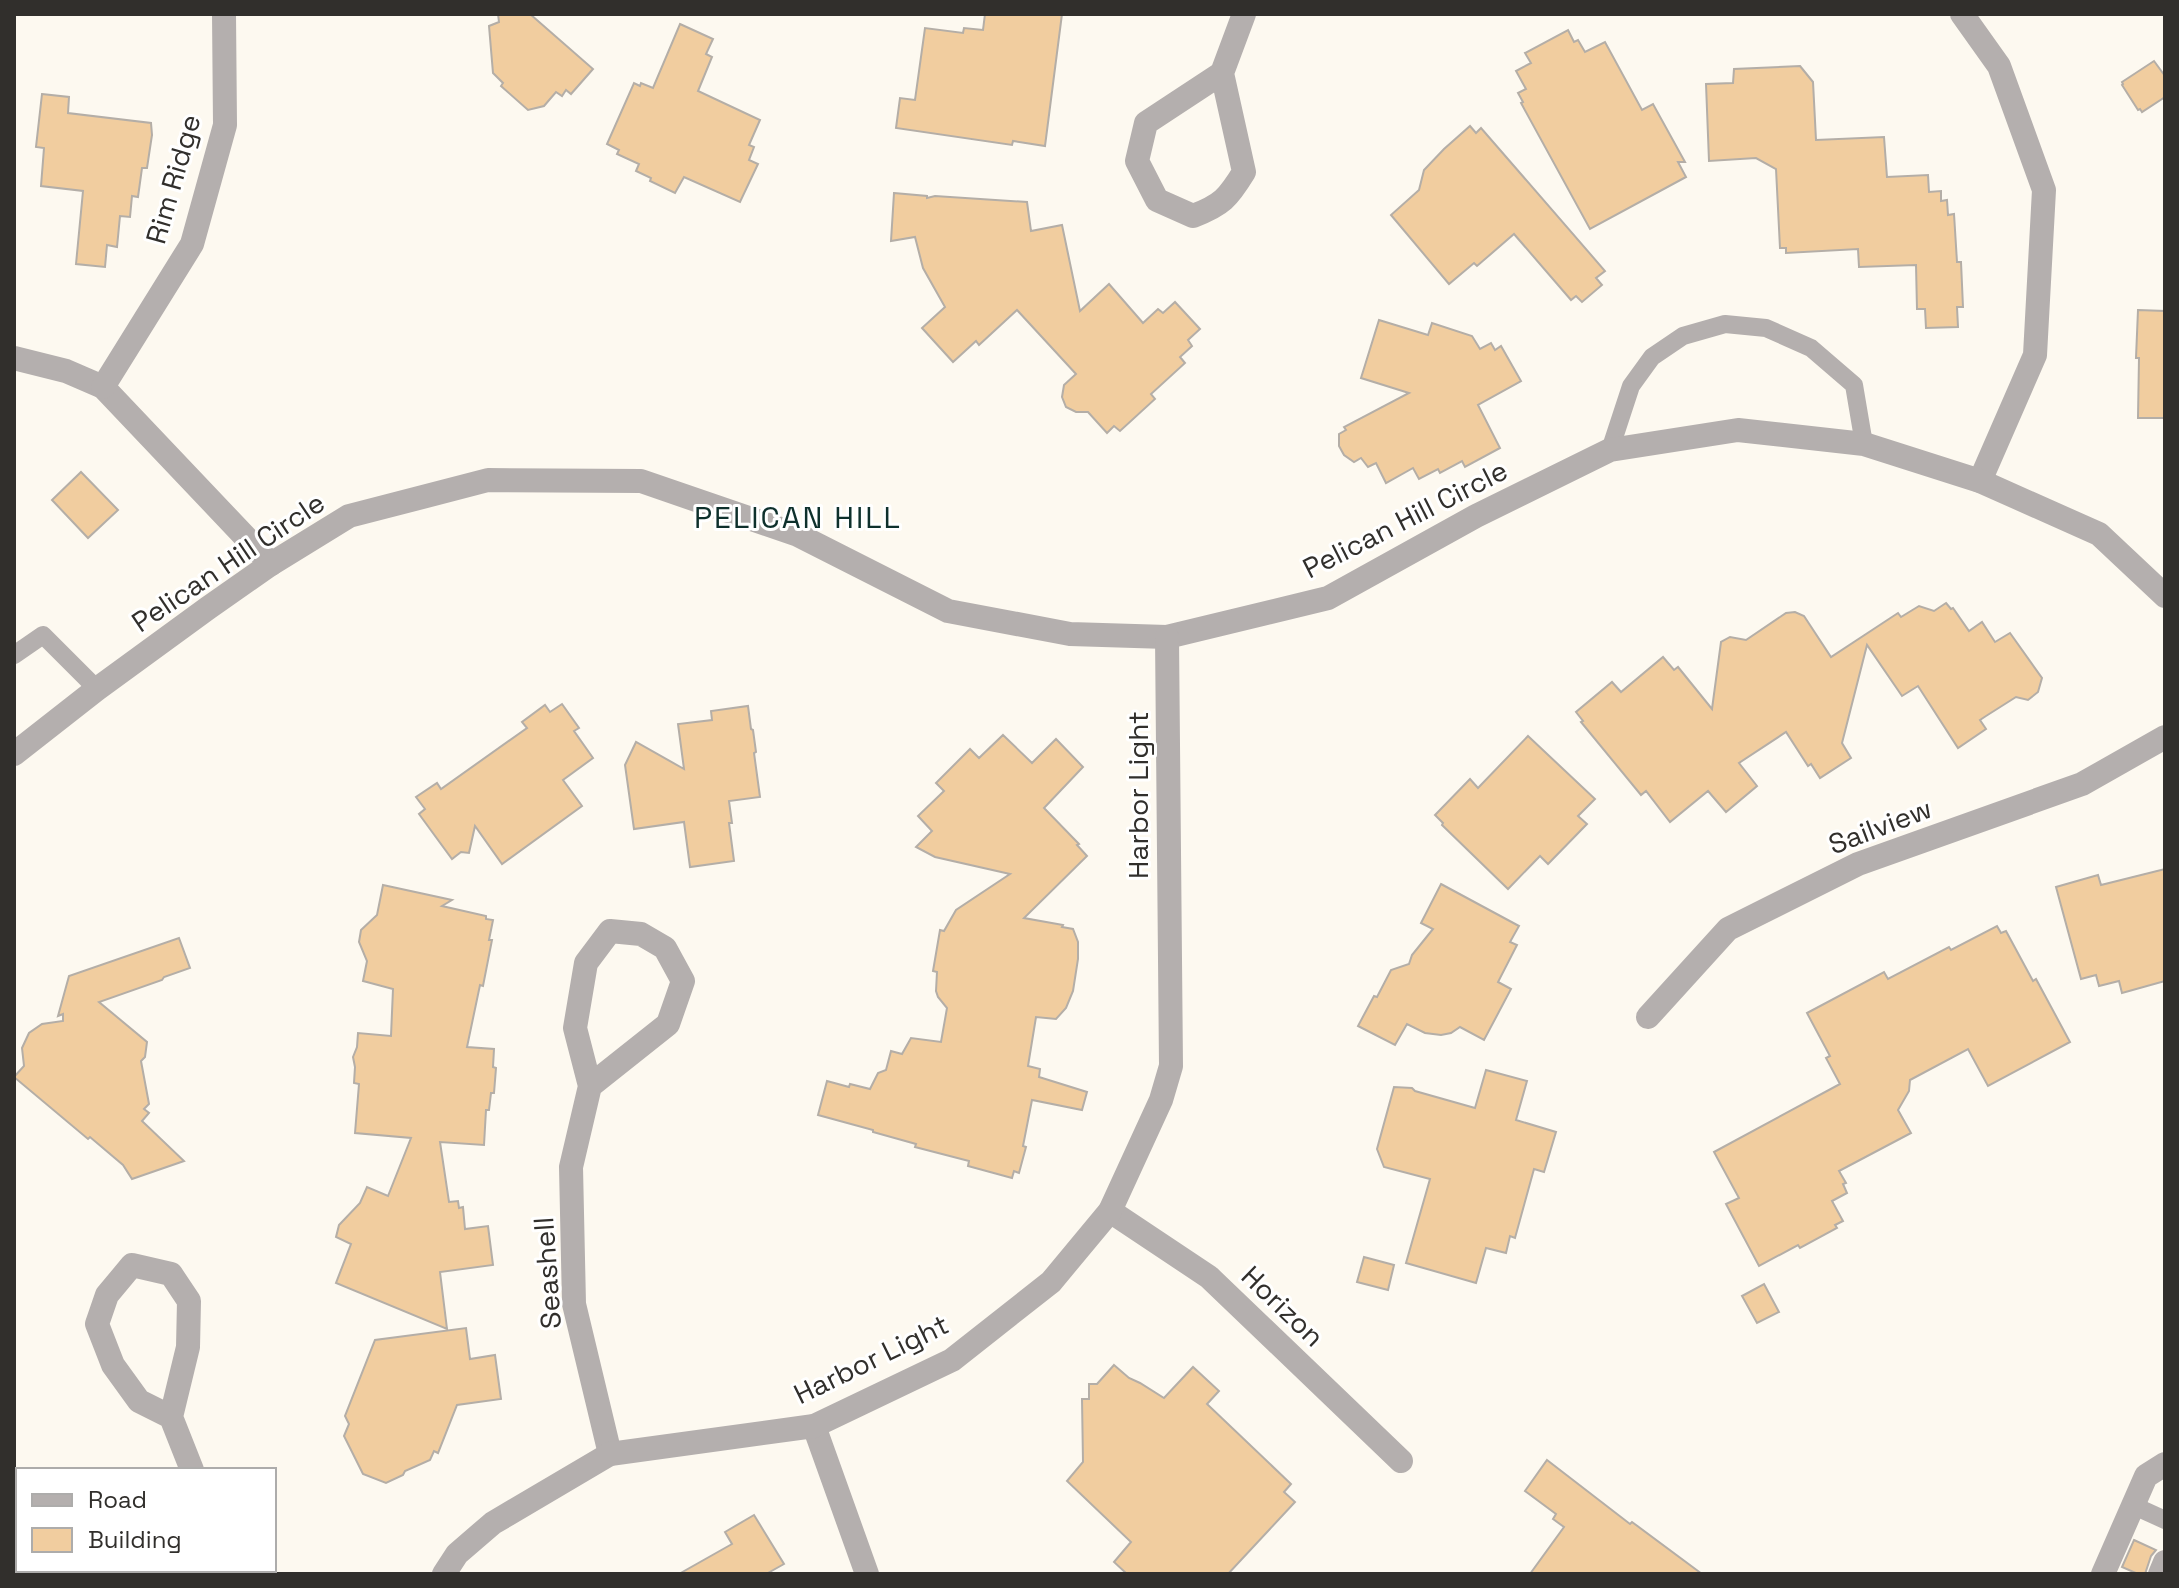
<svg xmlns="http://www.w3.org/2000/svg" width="2179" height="1588" viewBox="0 0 2179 1588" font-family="'Space Grotesk',sans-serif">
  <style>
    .building { fill: #f1cd9f; stroke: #b4aea7; stroke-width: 2 }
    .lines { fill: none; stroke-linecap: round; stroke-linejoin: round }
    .lane { stroke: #b4afae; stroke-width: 18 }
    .street { stroke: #b4afae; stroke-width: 24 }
    .labels { text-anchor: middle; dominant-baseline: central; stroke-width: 6; stroke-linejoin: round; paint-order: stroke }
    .street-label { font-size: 28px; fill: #312f2c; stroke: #fff }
    .neighbourhood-label { font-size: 30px; letter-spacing: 2px; fill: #0e302c; stroke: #fff }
  </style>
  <rect width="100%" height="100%" fill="#fdf9f0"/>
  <g class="building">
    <path d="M498 14H530L593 69 571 94 566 90 562 96 556 92 544 106 528 110 501 86 503 83 493 73 489 26 499 22Z"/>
    <path d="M985 14H1062L1045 146 1013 141 1012 145 896 128 900 98 915 100 925 28 963 33 964 28 983 30Z"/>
    <path d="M680 24 713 39 706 54 712 57 698 91 760 120 749 145 754 147 749 160 758 164 740 202 684 177 675 193 650 181 651 178 636 171 639 164 617 154 619 150 607 144 634 83 640 86 641 83 653 88Z"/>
    <path d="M1568 30 1574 42 1578 40 1585 52 1605 42 1642 110 1653 104 1685 162H1678L1686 177 1590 229 1521 103 1523 102 1518 93 1526 89 1516 71 1531 63 1525 53Z"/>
    <path d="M2154 61 2165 76V97L2142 112 2140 109 2138 110 2122 85 2123 84 2122 82Z"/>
    <path d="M1800 66 1813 82 1816 140 1884 137 1887 177 1928 175 1929 192 1941 191V201L1947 200 1948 215 1954 214 1957 262H1961L1963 307H1957L1958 327 1926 328 1925 309H1917L1916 265 1859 267 1858 249 1786 253V248H1780L1776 169 1756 158 1709 161 1706 84 1733 83 1734 69Z"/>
    <path d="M42 94 69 97 68 113 151 123 152 135 147 168H142L138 197 132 196 130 217 120 216 117 247 107 245 105 267 76 264 83 191 41 186 44 148 36 147Z"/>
    <path d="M1470 126 1476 133 1481 128 1605 271 1596 278 1602 285 1582 302 1576 296 1571 300 1514 234 1477 266 1474 263 1449 284 1391 215 1419 190 1424 170 1444 149Z"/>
    <path d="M894 193 927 196V198L935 196 1027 202 1031 231 1062 225 1080 311 1109 284 1143 323 1158 309 1163 313 1175 302 1200 329 1188 340 1192 346 1180 357 1185 363 1151 394 1155 399 1120 431 1114 426 1107 433 1088 412H1076L1066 407 1062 397 1064 385 1076 374 1017 310 979 345 976 341 953 362 922 328 945 307 923 268 915 237 891 241Z"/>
    <path d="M2138 310 2165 311V418H2138L2139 358H2136Z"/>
    <path d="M1379 320 1428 335 1432 323 1472 336 1480 349 1491 343 1495 350 1501 346 1521 381 1478 405 1500 448 1465 467 1462 461 1440 473 1438 469 1419 479 1413 468 1386 483 1376 463 1368 467 1361 458 1354 462 1344 455 1339 446V434L1346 430 1344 427 1409 393 1361 378Z"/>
    <path d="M81 472 118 510 88 538 52 500Z"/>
    <path d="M1946 603 1951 609 1953 608 1969 631 1982 622 1995 642 2010 633 2042 678 2038 692 2028 700 2016 697 1986 716 1980 720 1986 729 1958 748 1918 686 1902 696 1867 645 1842 743 1851 758 1820 778 1811 764 1808 766 1786 732 1739 763 1757 786 1726 812 1708 791 1670 822 1646 791 1641 795 1581 722 1583 721 1576 712 1612 682 1621 692 1663 657 1674 670 1678 667 1712 709 1721 642 1730 637 1746 640 1786 613 1795 612 1804 616 1831 657 1898 613 1901 617 1919 606 1934 611Z"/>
    <path d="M562 704 579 728 574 731 593 758 563 780 582 806 502 864 475 826 469 853 461 852 452 859 419 814 425 809 416 797 437 783 441 789 527 728 522 722 545 705 550 712Z"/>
    <path d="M748 706 751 729 753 730 756 752 754 753 760 797 729 801 732 823H729L734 861 690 867 684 822 634 829 625 765 636 742 684 769 678 724 712 720 711 711Z"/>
    <path d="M1003 735 1032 763 1056 739 1083 767 1044 808 1079 844 1077 845 1087 856 1024 918 1063 925 1062 927 1073 929 1078 942V959L1073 991 1066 1008 1056 1019 1036 1017 1028 1066 1040 1069 1039 1077 1087 1092 1082 1110 1032 1100 1023 1146 1026 1147 1019 1173 1014 1171 1012 1178 968 1166 969 1161 915 1147 916 1144 873 1132V1130L818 1115 827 1081 849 1087 850 1084 870 1089 878 1073 886 1070 891 1051 902 1054 911 1038 941 1042 947 1008 938 997 936 991 937 972 933 971 940 930 944 931 956 910 1010 874 935 857 916 847 932 831 918 816 944 791 936 783 970 749 979 758Z"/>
    <path d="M1528 736 1595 799 1578 816 1587 824 1548 864 1540 856 1508 889 1442 825 1443 823 1435 815 1470 779 1478 788Z"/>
    <path d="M2165 869V981L2122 993 2119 981 2099 986 2096 975 2081 979 2056 887 2098 875 2101 885Z"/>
    <path d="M1441 884 1519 926 1510 942 1517 945 1498 982 1511 989 1484 1040 1460 1027 1451 1033 1441 1035 1425 1033 1407 1024 1395 1045 1358 1026 1374 996 1377 997 1391 970 1409 964 1412 955 1433 929 1421 923Z"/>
    <path d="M383 885 452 900 442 906 486 916V919L493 920 489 940H492L483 986 480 985 467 1047 494 1049 493 1067 496 1068 494 1093H491L489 1110H486L484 1145 440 1142 449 1202 458 1201 459 1208 463 1207 465 1229 488 1226 493 1265 440 1272 447 1329 336 1283 351 1244 336 1237 339 1225 360 1203 367 1187 388 1196 411 1138 355 1133 359 1084 354 1083 355 1067 353 1057 357 1047 358 1033 391 1036 393 989 363 981 367 961 359 942 361 930 377 915Z"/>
    <path d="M1997 926 2001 933 2006 931 2033 981 2036 979 2070 1042 1988 1086 1968 1049 1910 1080 1909 1091 1898 1110 1911 1133 1839 1171 1846 1183 1843 1184 1847 1193 1832 1201 1843 1221 1835 1225 1837 1228 1800 1248 1798 1245 1759 1266 1726 1204 1739 1198 1714 1152 1840 1084 1826 1058 1830 1056 1807 1013 1884 972 1888 979 1949 947 1951 950Z"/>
    <path d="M179 938 190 968 164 977 162 980 99 1002 147 1042 145 1057 141 1061 149 1104 144 1109 149 1113 142 1121 184 1161 132 1179 123 1165 90 1137 88 1139 14 1077 24 1066 22 1048 29 1033 42 1024 63 1021V1014L58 1016 69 976Z"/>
    <path d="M1486 1070 1527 1081 1516 1120 1556 1132 1544 1172 1534 1169 1515 1238 1510 1236 1506 1253 1486 1248 1476 1283 1406 1263 1430 1179 1384 1167 1377 1149 1394 1087 1412 1088 1415 1091 1475 1108Z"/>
    <path d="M1364 1257 1394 1265 1388 1290 1357 1282Z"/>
    <path d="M1764 1284 1779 1312 1757 1323 1742 1296Z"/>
    <path d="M466 1328 470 1359 495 1355 501 1399 457 1405 438 1453 434 1451 430 1460 405 1471 403 1475 386 1483 363 1474 344 1436 349 1424 345 1416 375 1340Z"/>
    <path d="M1114 1365 1129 1378 1140 1383 1164 1398 1193 1367 1219 1391 1207 1404 1291 1484 1284 1492 1295 1502 1228 1574H1127L1114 1562 1131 1542 1067 1481 1083 1462 1082 1399H1089V1384H1097Z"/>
    <path d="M1547 1460 1630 1524 1632 1522 1702 1574H1530L1564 1527 1553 1519 1556 1514 1525 1491Z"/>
    <path d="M754 1515 784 1564 766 1574H679L732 1544 725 1532Z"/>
    <path d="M2134 1540 2156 1550 2151 1556 2145 1574H2138L2122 1567Z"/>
  </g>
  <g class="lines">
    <g class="lane">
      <path d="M1610 450 1631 386 1652 357 1683 336 1725 324 1766 328 1811 348 1854 385 1864 444"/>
      <path d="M14 655 43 635 97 689"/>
      <path d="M2132 1505 2165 1520"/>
    </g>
    <g class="street">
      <path d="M1962 14 1999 66 2044 190 2035 355 1980 481"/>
      <path d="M1222 73 1146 123 1137 161 1157 200 1193 216C1222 205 1228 198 1244 172L1222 73 1244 14"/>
      <path d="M14 358 66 371 103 387 271 564"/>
      <path d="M103 387 192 244 225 125 224 14"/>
      <path d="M14 754 97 689 208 608 271 564 349 516 488 480 641 481 798 535 948 611 1070 634 1167 637 1328 598 1476 516 1610 450 1738 430 1864 444 1980 481 2099 534 2165 596"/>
      <path d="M1648 1017 1728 929 1858 864 2082 784 2165 737"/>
      <path d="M590 1086 668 1024 683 981 665 948 641 934 610 931 586 963 575 1028 590 1086 571 1167 574 1304 610 1454"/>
      <path d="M1110 1211 1209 1277 1401 1461"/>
      <path d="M171 1417 139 1401 113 1365 97 1324 107 1295 132 1265 171 1274 189 1301 188 1347 171 1417 192 1470"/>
      <path d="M814 1426 867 1574"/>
      <path d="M240 1570 243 1574"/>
      <path d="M444 1574 457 1554 493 1523 610 1454 814 1426 952 1360 1051 1282 1110 1211 1161 1100 1171 1066 1167 637"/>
      <path d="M2103 1574 2146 1476 2165 1464"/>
      <path d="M2160 1574 2165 1562"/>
    </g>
  </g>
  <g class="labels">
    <g class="street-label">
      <text transform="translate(173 179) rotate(-74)">Rim Ridge</text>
      <text transform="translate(1405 519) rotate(-27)">Pelican Hill Circle</text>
      <text transform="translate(228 562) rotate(-34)">Pelican Hill Circle</text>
      <text transform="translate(1138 795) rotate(-90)">Harbor Light</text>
      <text transform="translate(1880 826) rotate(-21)">Sailview</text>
      <text transform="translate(547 1273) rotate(-94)">Seashell</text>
      <text transform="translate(1283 1306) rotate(44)">Horizon</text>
      <text transform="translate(871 1359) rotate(-26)">Harbor Light</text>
    </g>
    <g class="neighbourhood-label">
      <text x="798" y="517">PELICAN HILL</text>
    </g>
  </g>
  <rect width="2179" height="1588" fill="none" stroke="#312f2c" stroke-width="32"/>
  <rect x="16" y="1468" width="260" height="104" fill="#ffffff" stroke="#adacab" stroke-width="2"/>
  <rect x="32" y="1494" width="40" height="12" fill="#b4afae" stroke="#adacab" stroke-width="2"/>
  <text x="88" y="1508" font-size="24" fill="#312f2c">Road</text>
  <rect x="32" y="1528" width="40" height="24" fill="#f1cd9f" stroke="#adacab" stroke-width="2"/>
  <text x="88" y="1548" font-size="24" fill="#312f2c">Building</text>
</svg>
